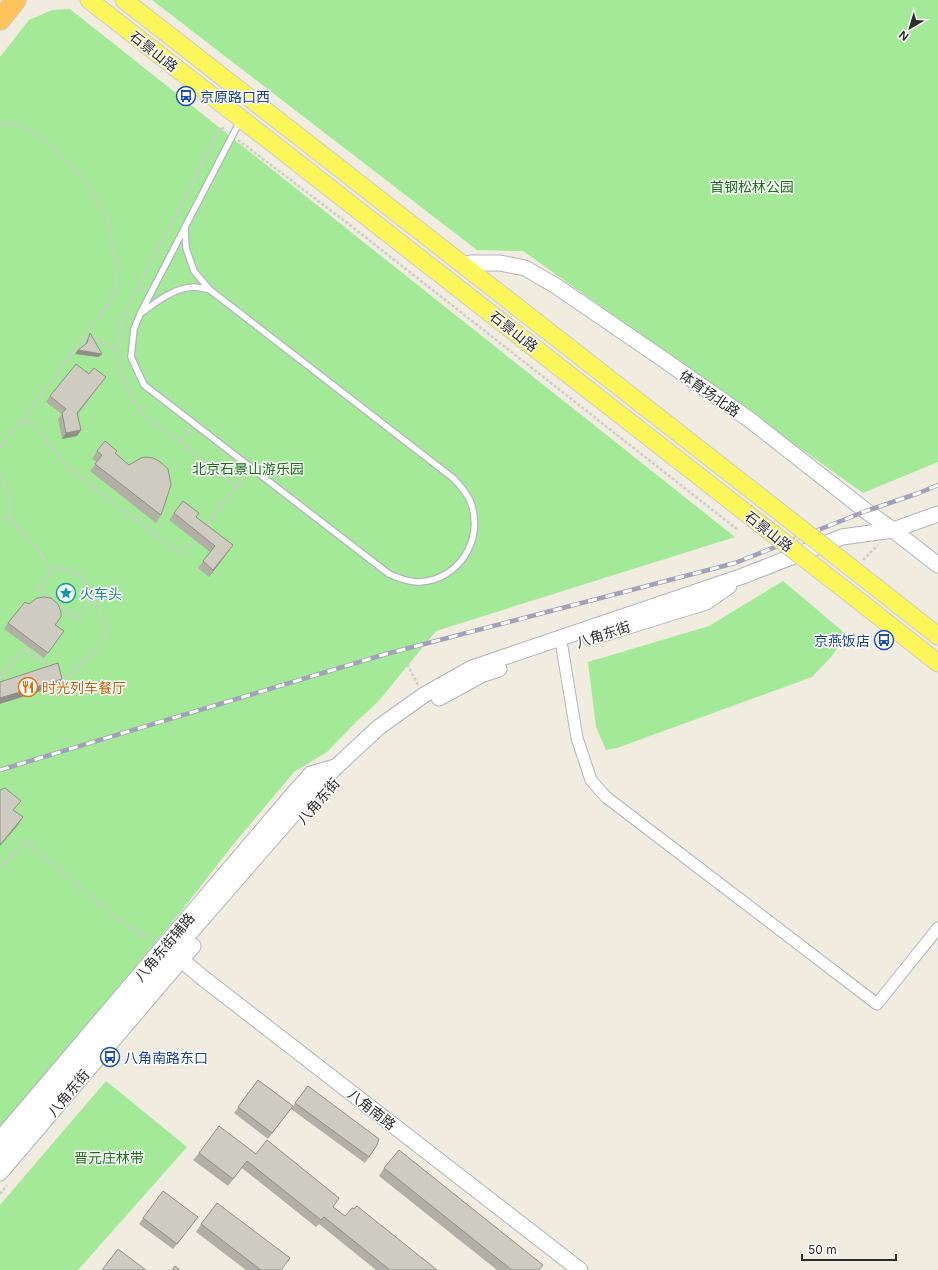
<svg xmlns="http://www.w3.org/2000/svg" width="938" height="1270" viewBox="0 0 938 1270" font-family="Inter,'Noto Sans SC',sans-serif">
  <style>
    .green { fill: #a4e998 }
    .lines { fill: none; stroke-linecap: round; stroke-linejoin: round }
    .lane-casing { stroke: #b3b3c2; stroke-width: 8 }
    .street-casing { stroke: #b3b3c2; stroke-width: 13 }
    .secondary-casing { stroke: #b3b3c2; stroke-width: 17 }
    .primary-casing { stroke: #cdcdcd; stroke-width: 19 }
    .highway-casing { stroke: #cdcdcd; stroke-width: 22 }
    .path { stroke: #cdcdcd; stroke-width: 2.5; stroke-dasharray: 3 2; stroke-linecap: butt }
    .lane { stroke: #fff; stroke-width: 5.5 }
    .street { stroke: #fff; stroke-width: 11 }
    .secondary { stroke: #fff; stroke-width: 15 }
    .primary { stroke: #fbf659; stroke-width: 17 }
    .highway { stroke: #ffc35b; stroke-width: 20 }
    .rail-casing { stroke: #a2a1b9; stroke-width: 4.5 }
    .rail { stroke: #fff; stroke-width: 3; stroke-dasharray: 9; stroke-linecap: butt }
    .primary-bridge-casing { stroke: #cdcdcd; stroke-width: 19; stroke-linecap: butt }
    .primary-bridge { stroke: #fbf659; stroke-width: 17 }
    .wall { fill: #b1afa6 }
    .shaded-wall { fill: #908f87 }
    .building { fill: #ceccc1; stroke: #908f87 }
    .labels { text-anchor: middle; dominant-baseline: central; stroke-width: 3; stroke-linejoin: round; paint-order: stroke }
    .street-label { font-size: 14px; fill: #2d2d2d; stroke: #fff }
    .transit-label { font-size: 14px; fill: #164399; stroke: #fff; text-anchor: start }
    .park-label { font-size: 14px; fill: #167215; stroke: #fff }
    .culture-label { font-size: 14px; fill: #0d838f; stroke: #fff; text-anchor: start }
    .food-label { font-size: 14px; fill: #c56008; stroke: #fff; text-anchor: start }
  </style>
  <rect width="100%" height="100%" fill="#f0ecdf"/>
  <g class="green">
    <path d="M152 0H938V462L863 493 523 251 477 250Z"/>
    <path d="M70 9 735 537 436 631 377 703 357 721 327 752 294 772 232 846 179 914 0 1130V57L29 20 52 10Z"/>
    <path d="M783 581 847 635 831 657 812 677 617 748 606 750 596 727 588 662 709 626Z"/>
    <path d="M106 1081 187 1147 78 1270H0V1205Z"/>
  </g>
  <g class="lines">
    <g class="lane-casing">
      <g id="lane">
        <path d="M185 230 186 248 194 271 210 290"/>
        <path d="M140 314C156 302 173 288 194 287 199 287 205 289 210 290L453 478C460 485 467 493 471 503 484 540 459 580 419 582 408 582 398 578 389 574L144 385 131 357 134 329 140 314 240 121"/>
      </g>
    </g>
    <g class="street-casing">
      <path id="street" d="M562 647 577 738 591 780 606 797 877 1004 938 928"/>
    </g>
    <g class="secondary-casing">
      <g id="secondary">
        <path d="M464 265 470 263H500L525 268 556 286 657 355 750 420 866 511 893 530 938 565"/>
        <path d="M590 638 706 602 729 586"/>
        <path d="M439 698 481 675 499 669"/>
        <path d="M165 946 203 978 580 1270"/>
        <path d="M0 1139 287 801 311 774 335 767"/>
        <path d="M0 1156 144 986 309 796 336 767 379 727 424 695 472 668 743 576 842 537 893 530 938 514"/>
        <path d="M0 1173 193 946"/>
      </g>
    </g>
    <g class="primary-casing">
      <g id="primary">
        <path d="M89 0 741 509"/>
        <path d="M124 0 754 492"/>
        <path d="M877 588 938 636"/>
        <path d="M863 604 938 663"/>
      </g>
    </g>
    <g class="highway-casing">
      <path id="highway" d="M0 20 16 0"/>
    </g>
    <g class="path">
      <path d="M0 126 7 122 20 125 33 132 56 151 86 182 108 219 117 273 115 291 106 307 21 422"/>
      <path d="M238 140 346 222 738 530"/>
      <path d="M90 335 117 351"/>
      <path d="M190 429 180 442 236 487"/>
      <path d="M180 442 144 416 133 398 118 368 117 348 122 322 129 304 221 127 226 131"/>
      <path d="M0 447 21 422 33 423 66 466 182 555 196 538"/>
      <path d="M0 476C9 490 11 502 10 519H0"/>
      <path d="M10 519 36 547 52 571"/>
      <path d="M205 526 247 473"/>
      <path d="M863 560 878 545"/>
      <path d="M56 567 80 575 93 597 75 619 37 588Z"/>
      <path d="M405 660 418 685"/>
      <path d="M58 672 67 679 101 644 108 629 93 597"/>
      <path d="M0 677 24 649 51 667"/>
      <path d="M0 867 25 841 124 924 154 940"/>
      <path d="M0 1194 7 1185"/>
    </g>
    <use href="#lane" class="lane"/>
    <use href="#street" class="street"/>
    <use href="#secondary" class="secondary"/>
    <use href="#primary" class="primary"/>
    <use href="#highway" class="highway"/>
    <g class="rail-casing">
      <path id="rail" d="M0 770 386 654 735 563 866 511 919 493 938 485"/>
    </g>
    <use href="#rail" class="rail"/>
    <g class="primary-bridge-casing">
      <g id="primary-bridge">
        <path d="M754 492 877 588"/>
        <path d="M741 509 863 604"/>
      </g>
    </g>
    <use href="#primary-bridge" class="primary-bridge"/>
  </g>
  <g class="wall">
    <path d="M90 333 99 357 75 354 78 350 85 345 88 337Z"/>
    <path d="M89 374 106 377 78 414 81 430 77 436 62 439 58 419 62 414 46 402 50 396Z"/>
    <path d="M97 451 115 454 161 515 156 523 90 471 97 462 92 459Z"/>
    <path d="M174 513 196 517 228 552 209 577 198 568 210 552 169 520Z"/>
    <path d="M29 604 64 631 44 658 4 629 8 623Z"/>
    <path d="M258 1080 293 1106 268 1139 234 1113Z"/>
    <path d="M308 1086 377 1145 365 1163 291 1109Z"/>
    <path d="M199 1153 256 1154 333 1207 345 1216 437 1270H376L319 1224 316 1227 242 1168 228 1186 193 1160Z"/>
    <path d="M384 1168 540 1270H497L379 1176Z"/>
    <path d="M163 1191 198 1217 173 1249 139 1224Z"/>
    <path d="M201 1224 281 1270H246L196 1232Z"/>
  </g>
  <g class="shaded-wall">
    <path d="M78 350 102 354 99 357 75 354Z"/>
    <path d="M81 430 77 436 62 439 66 433Z"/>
    <path d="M233 545 228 552 209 577 213 570Z"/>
    <path d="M62 679 57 686 0 704V698Z"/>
    <path d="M23 817 18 825 0 846V845Z"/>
  </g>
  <g class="building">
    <path d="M90 333 102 354 78 350 87 343Z"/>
    <path d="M76 364 89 374 94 368 106 377 77 413 81 430 66 433 62 413 66 409 50 396Z"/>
    <path d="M105 441 117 451 115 453 129 465 141 458 146 457 153 458 159 461 168 469 171 485 161 515 95 464 102 455 97 451Z"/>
    <path d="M183 501 199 513 196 517 233 545 213 570 203 561 215 546 174 513Z"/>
    <path d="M44 597 51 598 58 604 61 612V617L55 625 64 631 48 653 8 623 25 602 29 604 37 598Z"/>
    <path d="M58 663 62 679 0 698V682Z"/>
    <path d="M5 788 21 801 13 810 23 817 0 845V790Z"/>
    <path d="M258 1080 293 1106 272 1133 238 1107Z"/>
    <path d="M308 1086 379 1139 377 1145 369 1157 295 1103Z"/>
    <path d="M219 1126 256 1154 267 1140 339 1198 333 1207 345 1216 352 1208 354 1209 357 1206 437 1270H390L324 1217 321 1220 247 1161 233 1179 199 1153Z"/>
    <path d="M399 1150 543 1265 539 1270H512L384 1168Z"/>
    <path d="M163 1191 198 1217 177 1244 143 1218Z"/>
    <path d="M217 1203 290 1258 281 1270H261L201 1224Z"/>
    <path d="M118 1249 146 1270H102Z"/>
    <path d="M175 1266 180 1270H172Z"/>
  </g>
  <defs>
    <g id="bus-ring" transform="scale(1)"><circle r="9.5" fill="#fff" stroke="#1a4fb4" stroke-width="1.5"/><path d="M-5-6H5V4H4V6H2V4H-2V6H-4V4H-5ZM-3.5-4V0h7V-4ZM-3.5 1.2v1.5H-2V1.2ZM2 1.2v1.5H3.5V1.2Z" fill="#1a4fb4"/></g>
    <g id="sight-ring" transform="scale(1)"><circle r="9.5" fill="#fff" stroke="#0f9aa8" stroke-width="1.5"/><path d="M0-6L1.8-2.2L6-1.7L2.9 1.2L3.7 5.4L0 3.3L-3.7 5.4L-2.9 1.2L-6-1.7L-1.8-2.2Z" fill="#0f9aa8"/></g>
    <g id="restaurant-ring" transform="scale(1)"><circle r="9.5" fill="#fff" stroke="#e8710a" stroke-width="1.5"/><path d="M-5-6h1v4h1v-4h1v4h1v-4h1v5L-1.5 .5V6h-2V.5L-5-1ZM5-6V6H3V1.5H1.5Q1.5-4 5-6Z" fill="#e8710a"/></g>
  </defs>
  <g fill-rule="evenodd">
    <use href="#bus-ring" x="186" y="96"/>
    <use href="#sight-ring" x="66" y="593"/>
    <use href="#bus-ring" x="884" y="640"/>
    <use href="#restaurant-ring" x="28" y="687"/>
    <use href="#bus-ring" x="110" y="1057"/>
  </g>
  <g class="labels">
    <g class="street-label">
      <text transform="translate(154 51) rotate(38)">石景山路</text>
      <text transform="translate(514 331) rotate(38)">石景山路</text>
      <text transform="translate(710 393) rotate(35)">体育场北路</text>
      <text transform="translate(769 531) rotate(38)">石景山路</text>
      <text transform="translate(603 634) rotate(-18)">八角东街</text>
      <text transform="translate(318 801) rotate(-49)">八角东街</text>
      <text transform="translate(164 947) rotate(-50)">八角东街辅路</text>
      <text transform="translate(68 1093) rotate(-50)">八角东街</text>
      <text transform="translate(372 1109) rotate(38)">八角南路</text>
    </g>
    <g class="transit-label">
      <text x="200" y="96">京原路口西</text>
      <text x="870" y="640" text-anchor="end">京燕饭店</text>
      <text x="124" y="1057">八角南路东口</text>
    </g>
    <g class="park-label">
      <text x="752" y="186">首钢松林公园</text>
      <text x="248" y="468">北京石景山游乐园</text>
      <text x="109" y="1157">晋元庄林带</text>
    </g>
    <g class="culture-label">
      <text x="80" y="593">火车头</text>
    </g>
    <g class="food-label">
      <text x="42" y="687">时光列车餐厅</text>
    </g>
  </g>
  <g transform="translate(910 28) rotate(218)" stroke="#ffffff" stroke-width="3" paint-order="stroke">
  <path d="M0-3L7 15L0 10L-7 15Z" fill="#2d2d2d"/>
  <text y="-6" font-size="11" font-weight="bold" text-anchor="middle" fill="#2d2d2d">N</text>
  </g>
  <path d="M802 1254v6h94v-6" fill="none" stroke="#2d2d2d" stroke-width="2"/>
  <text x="808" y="1254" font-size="12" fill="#2d2d2d" stroke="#ffffff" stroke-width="3" paint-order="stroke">50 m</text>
</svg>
